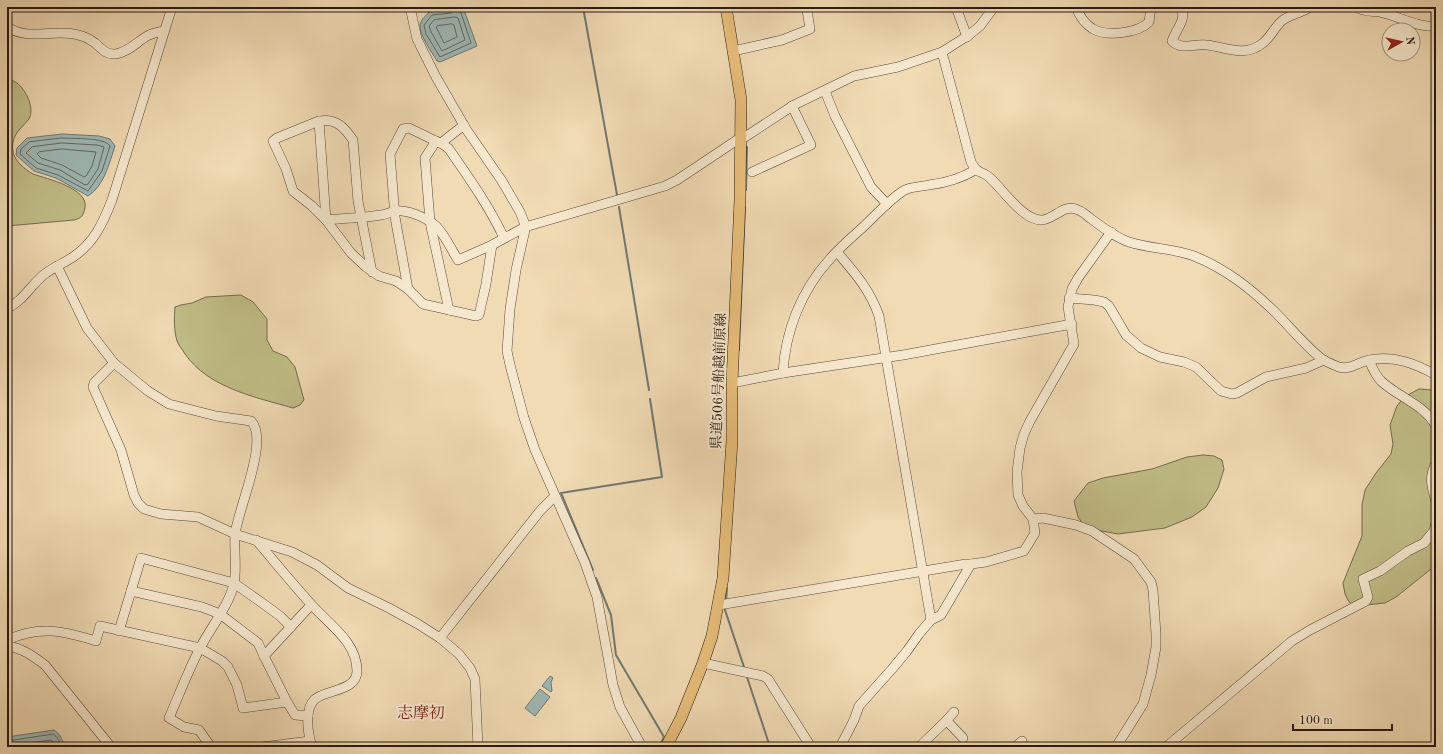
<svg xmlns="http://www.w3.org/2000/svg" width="1443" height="754" viewBox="0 0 1443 754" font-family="'Old Standard TT','Noto Serif JP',serif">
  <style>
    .green { fill: #c1be88; stroke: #746c4b }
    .water { fill: #9eb9b6; stroke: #6f7973 }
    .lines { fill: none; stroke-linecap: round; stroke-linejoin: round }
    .shore { stroke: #636962; stroke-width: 1 }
    .stream { stroke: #6f7973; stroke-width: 2 }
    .minor-casing { stroke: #5a4a38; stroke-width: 10 }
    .major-casing { stroke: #28190e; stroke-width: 12 }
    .minor { stroke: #f6e8ce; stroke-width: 9 }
    .major { stroke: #e8be7a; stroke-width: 11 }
    .labels { text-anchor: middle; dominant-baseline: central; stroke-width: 4; stroke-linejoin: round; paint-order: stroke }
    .street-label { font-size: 14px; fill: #28190e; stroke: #f6e8ce }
    .quarter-label { font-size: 16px; fill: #7a1f14; stroke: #f6e8ce }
  </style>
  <rect width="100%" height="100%" fill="#f1dbb4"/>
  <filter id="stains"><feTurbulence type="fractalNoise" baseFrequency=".005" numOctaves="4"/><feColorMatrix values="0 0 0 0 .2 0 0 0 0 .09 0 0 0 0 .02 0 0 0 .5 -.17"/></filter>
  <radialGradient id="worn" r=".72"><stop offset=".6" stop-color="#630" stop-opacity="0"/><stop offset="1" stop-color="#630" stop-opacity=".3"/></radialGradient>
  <g class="green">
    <path d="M7 77C10 79 14 81 17 83 26 90 35 108 29 119 26 123 22 126 19 130 10 141 10 155 21 165 24 168 29 172 33 174 47 179 89 188 85 208 83 216 82 218 74 220L7 226Z"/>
    <path d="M241 295 253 302 267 319V340L273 351 287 357 295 367 304 400 300 405 293 408C255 397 209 388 185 354 183 350 178 345 177 341 174 331 174 318 175 307L181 305 192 303 206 297Z"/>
    <path d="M1419 389 1433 390 1436 391V565L1396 597 1385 603 1355 606 1349 602 1345 594 1343 583 1362 536V505L1365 490 1376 473 1391 454 1393 444 1390 425 1397 406 1404 397Z"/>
    <path d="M1203 455 1214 456 1222 460 1224 469 1218 488 1206 507 1192 517 1165 528 1118 534 1086 528 1078 517 1074 501 1088 483 1103 478 1152 469 1187 457Z"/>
  </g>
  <g class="water">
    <path d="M460 8 464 10 477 46 440 62 437 61C432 52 419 35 420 25 421 19 426 16 429 12Z"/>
    <path d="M62 134 99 136 110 139 115 146C109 164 104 186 88 196L56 178 34 171 16 155 17 148 27 138Z"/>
    <path d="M550 676 553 678 551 682 552 691 551 692 542 686Z"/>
    <path d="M540 689 550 697 535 716 525 708Z"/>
    <path d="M54 730C60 734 63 740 64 747H7V737Z"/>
  </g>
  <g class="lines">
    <g class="shore">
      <path d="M456 9 461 13 471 43 440 57 426 34 424 25 432 15 451 13Z"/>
      <path d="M455 17 458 18 465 40 442 51 431 32 429 26 434 20Z"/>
      <path d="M452 24 454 25 457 37 444 43 436 27 437 26Z"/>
      <path d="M62 138C73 139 104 137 110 146L102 171 88 191 58 175 36 168 20 154 21 149 29 142Z"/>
      <path d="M62 143 97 145 104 147 98 169 88 184 85 185 60 170 38 163 26 153 32 147Z"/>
      <path d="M62 149 96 152 92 166 86 176 84 177 62 165 41 158 37 154 39 152Z"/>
      <path d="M7 741 53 734C58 737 60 742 60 747"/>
      <path d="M7 746 51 740 55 744V747"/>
    </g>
    <g class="stream">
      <path d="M583 7 617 195"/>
      <path d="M746 190 747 147"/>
      <path d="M619 207 649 390"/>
      <path d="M739 350 745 207"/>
      <path d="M593 570 561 493 662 477 650 399"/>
      <path d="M596 578 611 615 616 655 664 737 659 747"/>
      <path d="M726 602 727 588"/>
      <path d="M725 606V610L744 667"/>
      <path d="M747 677 770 747"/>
    </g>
    <g class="minor-casing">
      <g id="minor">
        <path d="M410 7 417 39 436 77 466 129 502 181 520 212 524 222 525 230 516 270 510 309 507 351 510 365 524 418 535 450 585 563 597 597 613 685 620 707 642 747"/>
        <path d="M956 7 967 37"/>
        <path d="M1076 7C1079 15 1085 24 1093 29 1107 37 1138 33 1149 22L1151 7"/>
        <path d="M1181 7C1187 20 1176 29 1172 41 1182 51 1194 43 1207 45 1225 47 1245 58 1263 43 1271 37 1275 26 1283 20 1291 14 1302 13 1310 7"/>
        <path d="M1356 7C1363 12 1372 11 1380 12 1399 16 1417 28 1436 26"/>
        <path d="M7 26C25 42 57 28 78 35 83 36 91 40 95 43 101 48 106 55 115 54 127 53 137 42 147 36 152 33 158 32 164 31"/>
        <path d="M733 51 782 40 810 29 807 10 808 7"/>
        <path d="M942 52 971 162C978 175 981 170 989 177 1002 188 1023 221 1042 220 1055 219 1064 203 1078 210 1082 211 1086 215 1090 218 1102 227 1115 237 1129 242 1150 249 1173 248 1194 256 1226 269 1250 288 1275 312 1290 327 1305 346 1322 359 1326 362 1334 365 1339 367 1349 371 1360 361 1370 360 1394 355 1416 364 1436 375"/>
        <path d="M825 91 835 116 871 187 887 204"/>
        <path d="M319 121 326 220"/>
        <path d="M436 141 425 158 430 222 449 310"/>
        <path d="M441 143 464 125"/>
        <path d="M752 172 811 145 792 106"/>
        <path d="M326 220C344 218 363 218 381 215 389 214 395 209 402 211 413 212 428 219 436 226 445 235 451 249 458 260L492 245 525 227 665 186 677 180 740 138 745 137 794 105 854 76 898 67 942 52 969 35 980 26 994 7"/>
        <path d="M837 252C855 273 870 290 879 316L931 620"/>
        <path d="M57 266 87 328 114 363 148 391 169 404 216 416 251 421C270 440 237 511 235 535 234 549 237 571 234 584 228 607 211 627 200 648 188 671 179 695 169 718L184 727 199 730 211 747"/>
        <path d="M372 272 358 201 353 140C344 127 336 118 319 121L277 138 273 141 286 169 293 191 312 206 326 220 351 253 366 267 379 276 396 281 408 289 423 304 476 316 479 315 486 284 492 245"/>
        <path d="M408 289 395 217 390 154 403 129 409 128 444 145 449 149C469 178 489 206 504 238"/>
        <path d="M1069 298 1094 300 1104 302 1109 306 1126 335 1141 348 1160 357 1184 362 1196 367 1221 391 1232 394 1237 393 1266 377 1306 368 1324 360"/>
        <path d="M7 308C23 302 32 283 46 273 54 267 64 263 73 257 94 243 103 223 112 200L172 7"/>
        <path d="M1369 360C1372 367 1375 375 1381 381 1398 397 1425 405 1436 426"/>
        <path d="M114 363 94 383 93 387 121 450 134 495 138 503 144 509 161 514 198 517 235 534 292 552 317 565 348 588 389 608 418 624 440 638 459 654 470 668 475 679 478 747"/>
        <path d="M783 373 903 355 1072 324"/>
        <path d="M732 383 783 373C785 332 801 291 829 260 839 248 851 238 862 228 875 216 888 201 903 191 911 186 921 187 929 185 945 183 962 178 975 170"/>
        <path d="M1436 463C1428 480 1432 485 1436 502"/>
        <path d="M1033 519 1043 518 1076 525 1092 531 1134 559 1151 582 1153 590 1156 634V647L1151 675 1143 704 1116 747"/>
        <path d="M256 540C274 561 291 582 310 603 327 623 357 641 357 671 357 692 325 689 314 700 304 711 308 734 312 747"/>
        <path d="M131 591 202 607 220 614 258 643 264 656"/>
        <path d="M719 605 966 564H971"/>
        <path d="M119 631 141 558 234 583 265 605 280 616 291 627"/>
        <path d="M440 638 540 511 555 496"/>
        <path d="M7 640C40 625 64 631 96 641L100 626 200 648 222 661 228 667 237 685 243 708 287 702 264 656 311 605"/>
        <path d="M7 646C22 648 33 656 45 665L111 747"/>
        <path d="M703 663 763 676 768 679 811 747"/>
        <path d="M287 702 295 715 308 716"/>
        <path d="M947 721 963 738"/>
        <path d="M262 747 310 741"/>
        <path d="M840 747 854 720 859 706 892 669 907 651 919 634 931 620 941 615 971 564 986 562 1024 551 1035 533 1033 519 1023 506 1018 495 1017 472 1020 448 1024 434 1030 421 1074 344 1068 307 1072 289 1078 278 1111 232"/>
        <path d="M919 747 945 722 954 712"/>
        <path d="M1015 747 1022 741"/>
        <path d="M1166 747 1292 641 1310 630 1366 601 1368 597 1363 579 1380 571 1408 551 1424 543 1434 531 1436 523"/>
      </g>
    </g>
    <g class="major-casing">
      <path id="major" d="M666 747 681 718 703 663 712 636 723 578 732 441V383L740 200 741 100 726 7"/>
    </g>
    <use href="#minor" class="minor"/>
    <use href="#major" class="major"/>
  </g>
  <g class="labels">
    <g class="street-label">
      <text transform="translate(719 381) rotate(-88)">県道506号船越前原線</text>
    </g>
    <g class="quarter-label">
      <text x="421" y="714">志摩初</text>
    </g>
  </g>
  <rect width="1443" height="754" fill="none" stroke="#f1dbb4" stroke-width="24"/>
  <rect x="8" y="8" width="1427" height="738" fill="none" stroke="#28190e" stroke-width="2"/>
  <rect x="12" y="12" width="1419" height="730" fill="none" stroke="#28190e"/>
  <g transform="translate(1401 42) rotate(82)"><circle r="19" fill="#f6e8ce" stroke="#a49581"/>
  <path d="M0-3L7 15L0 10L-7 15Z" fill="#8f2418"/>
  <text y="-6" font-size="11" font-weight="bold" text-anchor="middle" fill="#28190e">N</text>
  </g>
  <path d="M1293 724v6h99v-6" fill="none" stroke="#28190e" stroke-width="2"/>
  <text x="1299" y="724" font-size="12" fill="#28190e" stroke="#f6e8ce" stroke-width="3" paint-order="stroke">100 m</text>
  <rect width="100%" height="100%" filter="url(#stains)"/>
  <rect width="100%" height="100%" fill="url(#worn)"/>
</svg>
